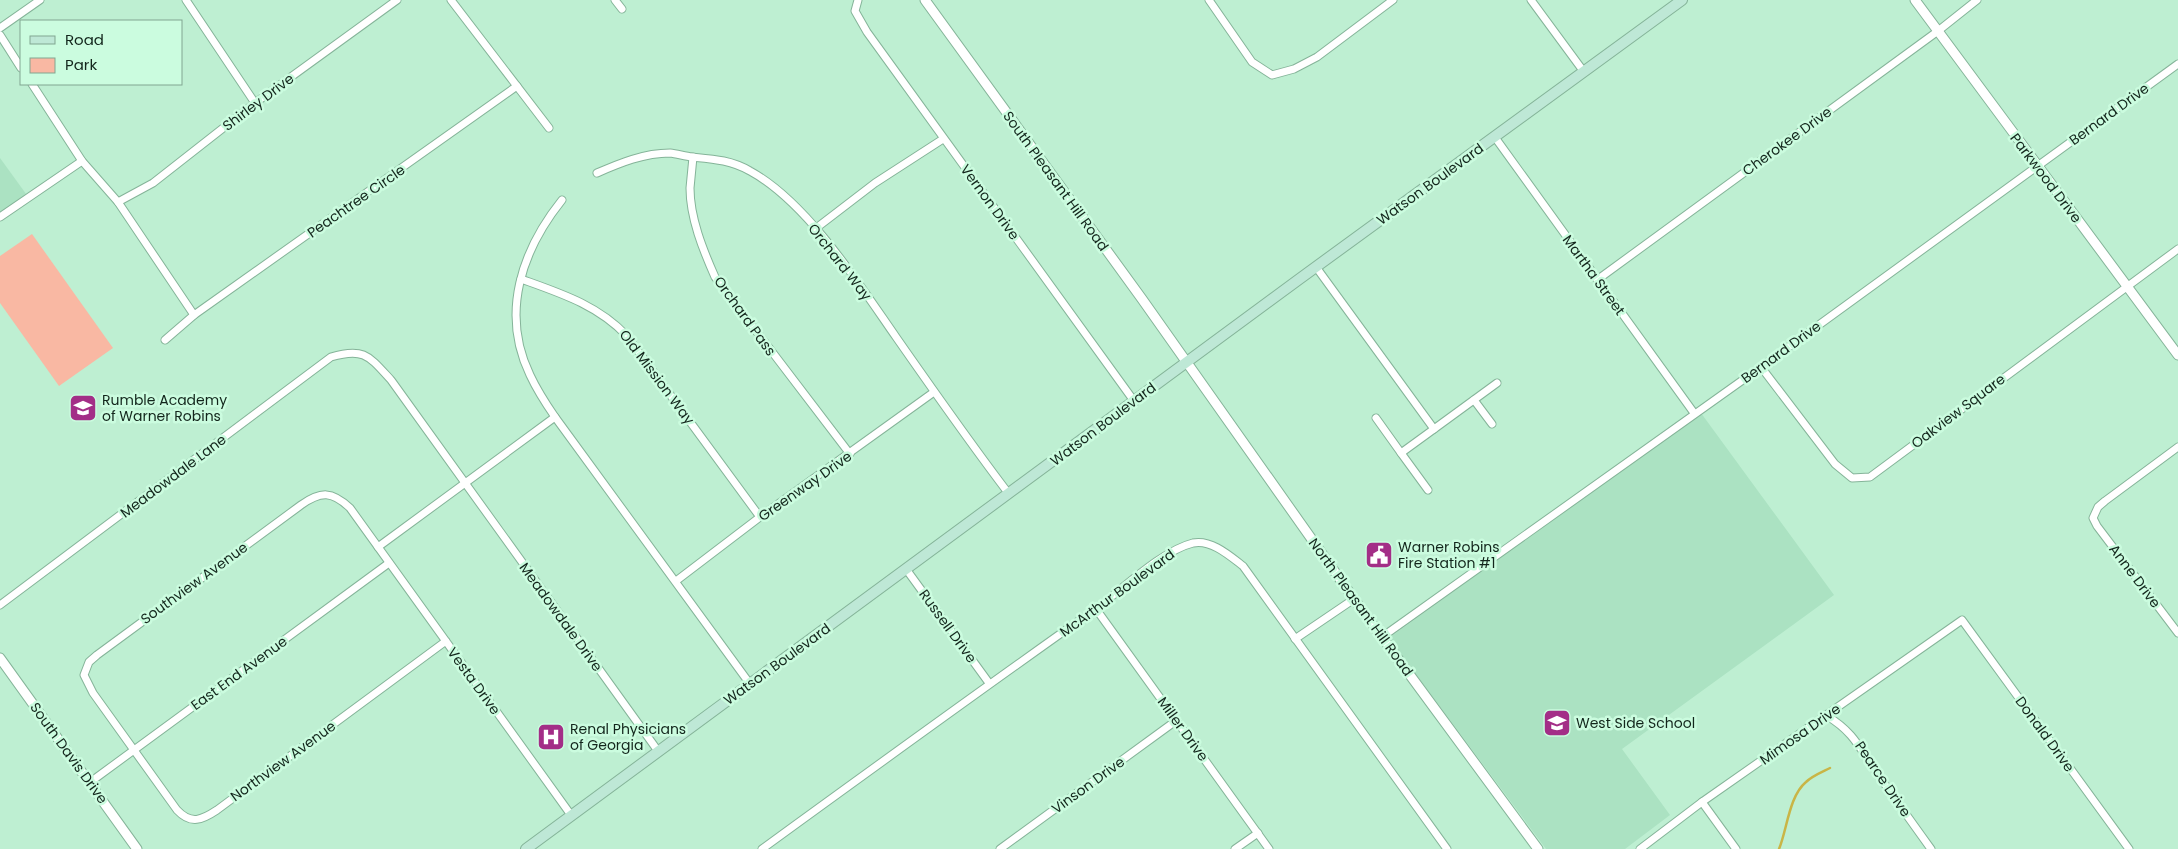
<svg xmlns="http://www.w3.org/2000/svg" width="2178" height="849" viewBox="0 0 2178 849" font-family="Poppins,sans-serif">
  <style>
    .built { fill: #abe2c2 }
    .green { fill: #f9b8a3 }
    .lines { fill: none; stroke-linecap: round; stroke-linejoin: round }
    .stream { stroke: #c9b546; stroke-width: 2.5 }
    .minor-casing { stroke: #85b499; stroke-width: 9 }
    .tertiary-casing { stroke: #85b499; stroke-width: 11 }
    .secondary-casing { stroke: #85b499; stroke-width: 12 }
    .minor { stroke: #fff; stroke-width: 7 }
    .tertiary { stroke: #fff; stroke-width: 9 }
    .secondary { stroke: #bee8d6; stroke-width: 10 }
    .labels { text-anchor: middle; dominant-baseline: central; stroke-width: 5; stroke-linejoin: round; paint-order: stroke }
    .street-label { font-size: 14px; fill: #13261c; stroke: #cbfcdf }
    .poi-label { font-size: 14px; fill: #13261c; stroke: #cbfcdf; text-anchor: start }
  </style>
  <rect width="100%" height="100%" fill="#beefd2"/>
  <g class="built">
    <path d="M0 158 29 198 0 218Z"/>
    <path d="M1701 413 1834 595 1622 749 1670 815 1625 849H1546L1389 638Z"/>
  </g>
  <path class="green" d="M32 234 113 348 59 386 0 303V256Z"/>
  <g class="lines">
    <path class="stream" d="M1779 849C1787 830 1789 796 1806 782 1812 776 1822 772 1830 768"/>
    <g class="minor-casing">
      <g id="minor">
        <path d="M186 0 255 103"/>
        <path d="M451 0 549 128"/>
        <path d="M615 0 622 9"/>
        <path d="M858 0 855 11 867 32 1134 401"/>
        <path d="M1209 0 1252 62 1272 75 1294 69 1317 57 1393 0"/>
        <path d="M1531 0 1584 72"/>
        <path d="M0 28 40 0"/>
        <path d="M0 35 21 68"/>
        <path d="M32 84 82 161 118 202 194 315 517 86"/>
        <path d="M1494 136 1694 413"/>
        <path d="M693 157C692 167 691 177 690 188 690 218 703 250 715 277L850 454"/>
        <path d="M597 173C620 163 644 153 670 153 677 154 685 156 692 157 713 159 731 160 750 171 807 202 859 284 896 337 933 390 970 443 1009 494"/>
        <path d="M562 200C522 250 500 313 530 375 537 390 546 404 555 417L750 684"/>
        <path d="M118 202 153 183 255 103 397 0"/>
        <path d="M0 217 82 161"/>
        <path d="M815 229 875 183 943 139"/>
        <path d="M1316 267 1434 429 1497 383"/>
        <path d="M521 279C560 293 598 305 627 336L760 517"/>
        <path d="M1597 280 1938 31 1977 0"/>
        <path d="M165 340 194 315"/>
        <path d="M1761 367 1835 464 1852 478 1870 477 2178 249"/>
        <path d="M1474 400 1492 424"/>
        <path d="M1376 418 1401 453"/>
        <path d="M2178 447 2105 501 2098 507 2093 518 2097 526 2178 633"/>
        <path d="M1428 490 1401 453 1434 429"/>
        <path d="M378 547 555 417"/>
        <path d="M906 569 989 683"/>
        <path d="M676 581 760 517 934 392"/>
        <path d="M0 605 331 357C364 347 369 356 391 380L658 751"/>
        <path d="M1096 609 1269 849"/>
        <path d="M1382 637 1761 367 2178 64"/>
        <path d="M1295 639 1354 599"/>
        <path d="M446 641 217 810C202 820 191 825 177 810L93 693 84 675 89 662 97 655 301 505C321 491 332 491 350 508L571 815"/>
        <path d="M1827 716C1854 732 1860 749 1877 773 1895 799 1913 824 1931 849"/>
        <path d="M89 783 389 563"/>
        <path d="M1702 802 1736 849"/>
        <path d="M762 849C872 769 982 689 1094 610 1122 590 1161 551 1193 543 1211 539 1230 556 1243 566L1447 849"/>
        <path d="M1000 849 1177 720"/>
        <path d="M1235 849 1258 833"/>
        <path d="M1640 849 1702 802 1962 620 2129 849"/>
      </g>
    </g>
    <g class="tertiary-casing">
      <g id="tertiary">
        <path d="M925 0 1142 299 1354 599 1538 849"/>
        <path d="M1915 0 2178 355"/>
        <path d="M0 658 137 849"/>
      </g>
    </g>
    <g class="secondary-casing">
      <path id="secondary" d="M526 849 1298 280 1682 0"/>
    </g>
    <use href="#minor" class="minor"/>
    <use href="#tertiary" class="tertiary"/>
    <use href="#secondary" class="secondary"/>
  </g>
  <defs>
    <g id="school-square" transform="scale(1.4375)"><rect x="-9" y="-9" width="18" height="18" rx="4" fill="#a32e87" stroke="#cbfcdf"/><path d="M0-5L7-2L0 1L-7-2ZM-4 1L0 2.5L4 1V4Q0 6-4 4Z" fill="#fff"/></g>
    <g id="civic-square" transform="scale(1.4375)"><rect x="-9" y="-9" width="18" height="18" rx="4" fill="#a32e87" stroke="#cbfcdf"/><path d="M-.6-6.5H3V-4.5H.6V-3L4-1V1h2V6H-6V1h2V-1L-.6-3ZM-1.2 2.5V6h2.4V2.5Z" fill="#fff"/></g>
    <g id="hospital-square" transform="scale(1.4375)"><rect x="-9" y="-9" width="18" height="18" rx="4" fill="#a32e87" stroke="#cbfcdf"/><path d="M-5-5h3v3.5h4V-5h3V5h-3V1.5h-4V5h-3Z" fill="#fff"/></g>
  </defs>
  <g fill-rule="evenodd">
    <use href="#school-square" x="83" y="408"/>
    <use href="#civic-square" x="1379" y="555"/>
    <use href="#school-square" x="1557" y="723"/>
    <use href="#hospital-square" x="551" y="737"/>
  </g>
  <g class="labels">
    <g class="street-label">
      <text transform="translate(258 102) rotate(-37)">Shirley Drive</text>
      <text transform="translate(2109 114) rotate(-36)">Bernard Drive</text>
      <text transform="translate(1787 141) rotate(-36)">Cherokee Drive</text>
      <text transform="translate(2046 178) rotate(53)">Parkwood Drive</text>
      <text transform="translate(1056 181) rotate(54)">South Pleasant Hill Road</text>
      <text transform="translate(1430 184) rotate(-36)">Watson Boulevard</text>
      <text transform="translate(356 201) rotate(-35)">Peachtree Circle</text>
      <text transform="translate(990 202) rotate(54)">Vernon Drive</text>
      <text transform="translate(840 262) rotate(52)">Orchard Way</text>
      <text transform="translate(1594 275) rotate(54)">Martha Street</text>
      <text transform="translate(745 316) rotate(54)">Orchard Pass</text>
      <text transform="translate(1781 352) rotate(-36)">Bernard Drive</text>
      <text transform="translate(657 377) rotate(53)">Old Mission Way</text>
      <text transform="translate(1958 411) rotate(-37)">Oakview Square</text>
      <text transform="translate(1103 424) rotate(-37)">Watson Boulevard</text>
      <text transform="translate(173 476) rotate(-37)">Meadowdale Lane</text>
      <text transform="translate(805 486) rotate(-35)">Greenway Drive</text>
      <text transform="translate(2135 576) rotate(53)">Anne Drive</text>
      <text transform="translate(194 583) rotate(-36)">Southview Avenue</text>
      <text transform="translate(1117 593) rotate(-36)">McArthur Boulevard</text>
      <text transform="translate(1361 607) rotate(54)">North Pleasant Hill Road</text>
      <text transform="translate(561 617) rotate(54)">Meadowdale Drive</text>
      <text transform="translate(948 626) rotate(54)">Russell Drive</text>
      <text transform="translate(777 664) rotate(-36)">Watson Boulevard</text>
      <text transform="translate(239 673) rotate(-36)">East End Avenue</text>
      <text transform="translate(474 681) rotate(54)">Vesta Drive</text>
      <text transform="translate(1183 729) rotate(54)">Miller Drive</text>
      <text transform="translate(1800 734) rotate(-35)">Mimosa Drive</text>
      <text transform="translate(2045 734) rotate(54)">Donald Drive</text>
      <text transform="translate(69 753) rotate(54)">South Davis Drive</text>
      <text transform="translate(283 761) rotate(-36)">Northview Avenue</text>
      <text transform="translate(1883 779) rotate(56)">Pearce Drive</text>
      <text transform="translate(1088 785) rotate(-36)">Vinson Drive</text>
    </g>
    <g class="poi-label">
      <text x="102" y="400">Rumble Academy<tspan x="102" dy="16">of Warner Robins</tspan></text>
      <text x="1398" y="547">Warner Robins<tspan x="1398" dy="16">Fire Station #1</tspan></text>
      <text x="1576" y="723">West Side School</text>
      <text x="570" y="729">Renal Physicians<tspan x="570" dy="16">of Georgia</tspan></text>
    </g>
  </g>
  <rect x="20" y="20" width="162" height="65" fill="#cbfcdf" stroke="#81a691"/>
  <rect x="30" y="36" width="25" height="8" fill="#bee8d6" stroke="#81a691"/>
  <text x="65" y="45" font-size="15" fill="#13261c">Road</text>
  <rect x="30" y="58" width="25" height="15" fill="#f9b8a3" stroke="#81a691"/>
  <text x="65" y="70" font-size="15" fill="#13261c">Park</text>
</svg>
